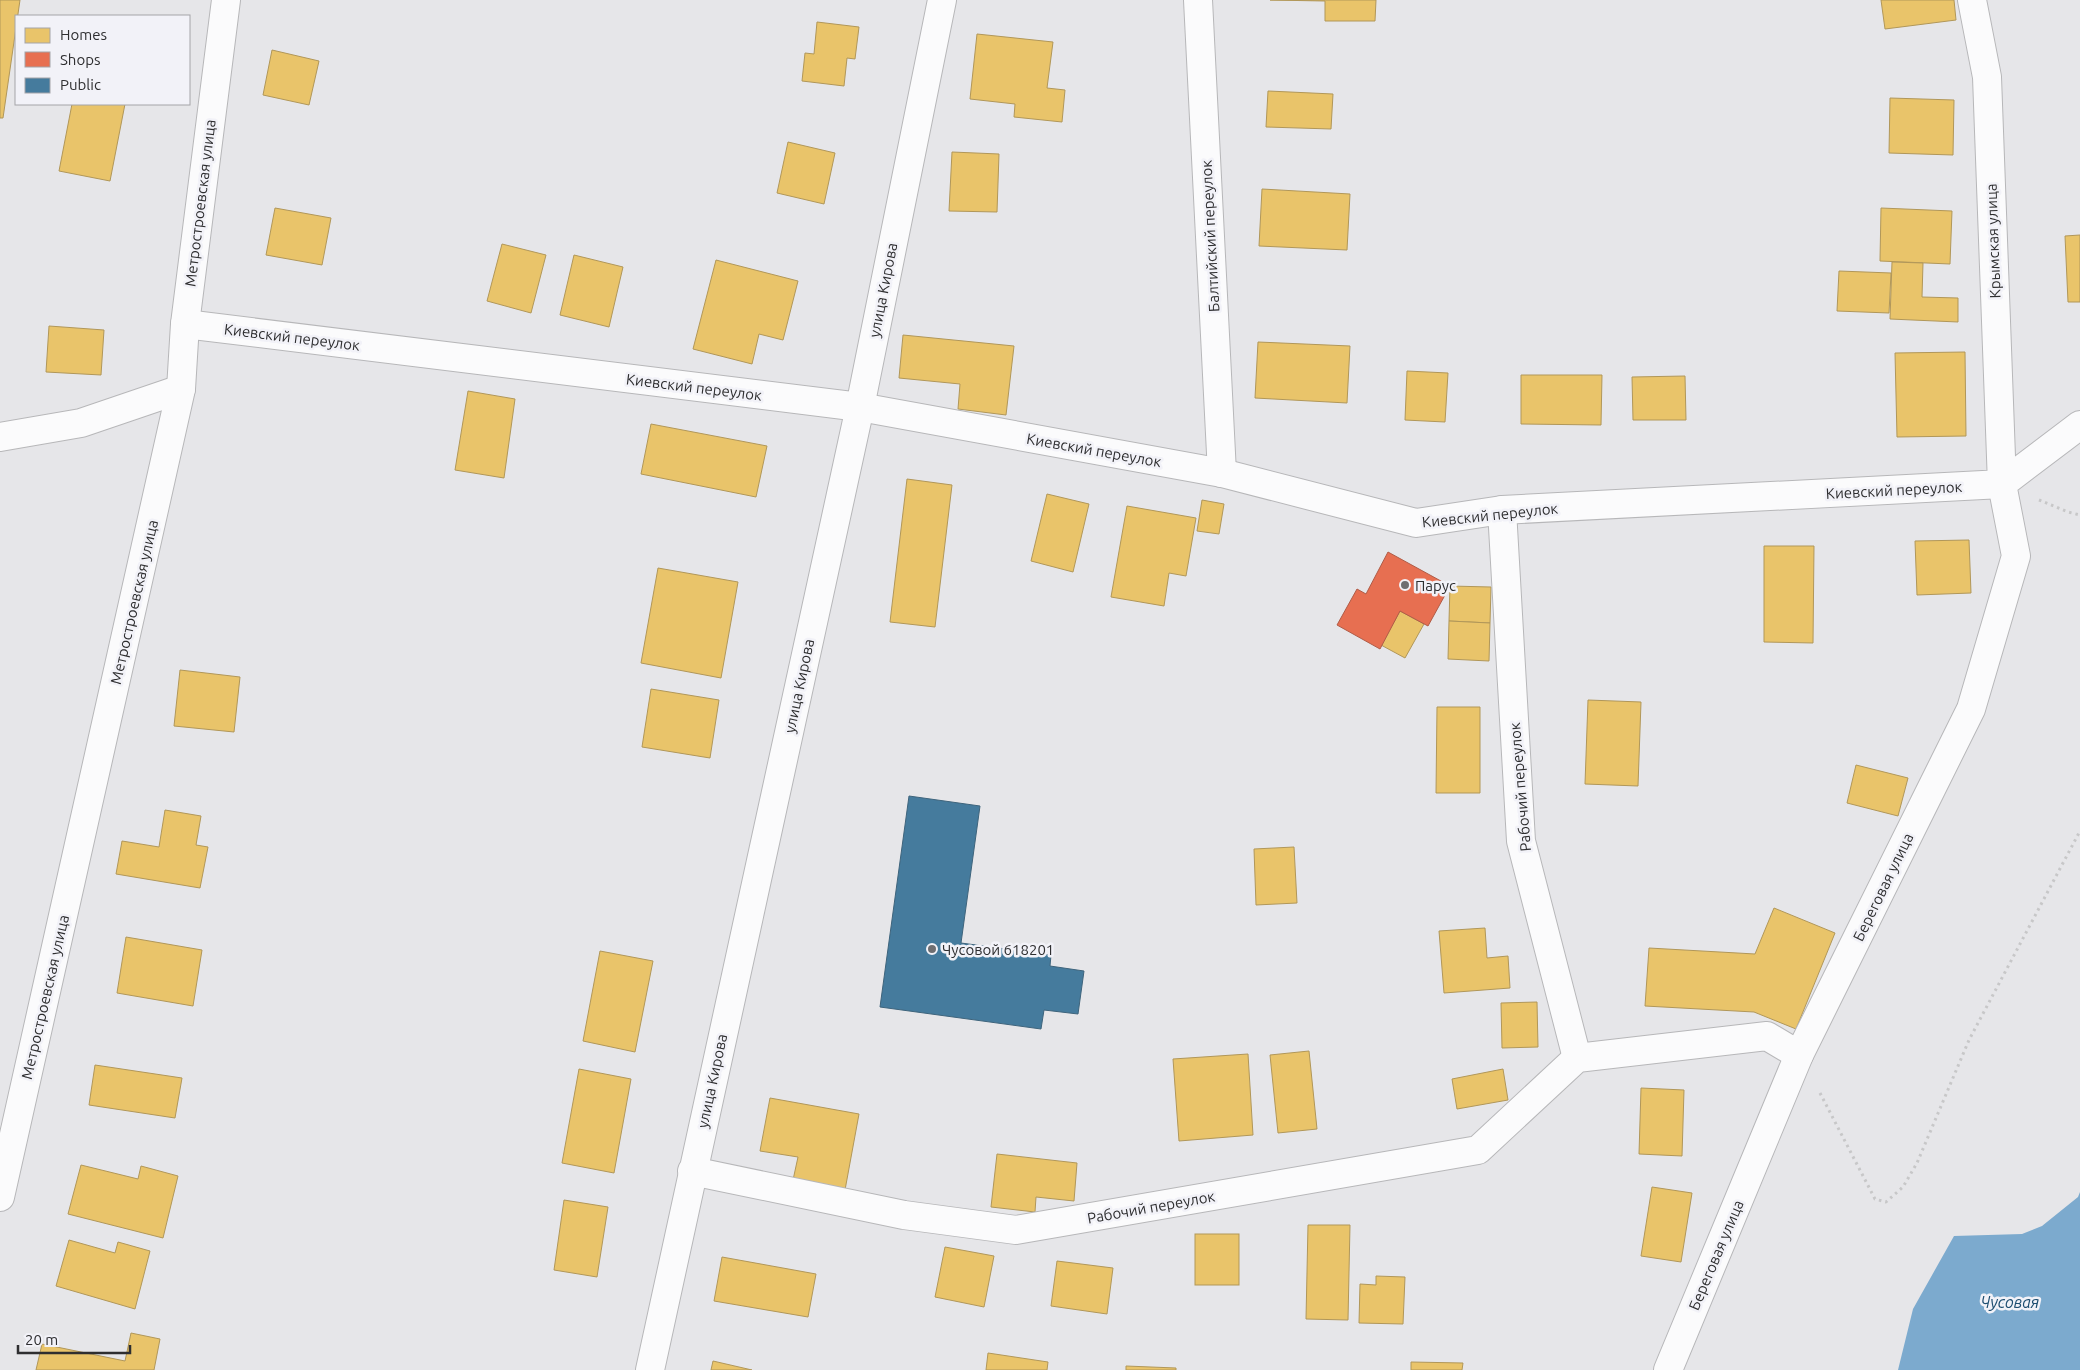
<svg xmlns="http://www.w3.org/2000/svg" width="2080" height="1370" viewBox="0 0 2080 1370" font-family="Ubuntu,sans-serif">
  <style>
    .water { fill: #7caace }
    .homes { fill: #e9c46a; stroke: #b19759 }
    .shops { fill: #e76f51; stroke: #b05c47 }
    .public { fill: #457b9d; stroke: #3e647c }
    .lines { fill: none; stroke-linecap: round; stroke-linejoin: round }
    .street-casing { stroke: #b7b7b9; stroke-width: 30 }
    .secondary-casing { stroke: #b7b7b9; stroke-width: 30 }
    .path { stroke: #c7c7c8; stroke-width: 3; stroke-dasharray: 2.5 4; stroke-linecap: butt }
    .street { stroke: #fbfbfc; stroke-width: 28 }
    .secondary { stroke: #fbfbfc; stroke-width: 28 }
    .poi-dot { fill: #6e6e71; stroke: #f2f2f8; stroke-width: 2 }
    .labels { text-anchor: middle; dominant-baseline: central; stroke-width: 5; stroke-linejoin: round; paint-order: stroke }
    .street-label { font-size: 15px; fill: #2e2e30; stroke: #f2f2f8 }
    .poi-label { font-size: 15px; fill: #2e2e30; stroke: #f2f2f8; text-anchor: start }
    .water-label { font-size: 16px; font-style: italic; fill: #1e4e71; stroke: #f2f2f8 }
  </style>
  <rect width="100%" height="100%" fill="#e6e6e9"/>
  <path class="water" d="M2080 1192V1370H1898L1913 1309 1954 1236 2022 1234 2042 1226 2078 1197Z"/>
  <g class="homes">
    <path d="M0 0H20L3 118H0Z"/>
    <path d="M1270 0H1376L1375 21H1325V1Z"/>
    <path d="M1881 0H1954L1956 20 1885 29Z"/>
    <path d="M817 22 859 27 855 59 847 58 844 86 802 81 805 53 814 54Z"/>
    <path d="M977 34 1053 42 1047 88 1065 90 1062 122 1014 117 1015 104 970 99Z"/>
    <path d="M272 50 319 61 309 105 263 95Z"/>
    <path d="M1268 91 1333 94 1331 129 1266 127Z"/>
    <path d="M1890 98 1954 100 1953 155 1889 153Z"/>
    <path d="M72 104H125L110 181 59 171Z"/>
    <path d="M788 142 835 153 824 204 777 193Z"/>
    <path d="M952 152 999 154 997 212 949 211Z"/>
    <path d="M1262 189 1350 194 1347 250 1259 246Z"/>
    <path d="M275 208 331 218 322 265 266 255Z"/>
    <path d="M1881 208 1952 211 1950 264 1880 261Z"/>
    <path d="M2080 235V302H2068L2065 236Z"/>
    <path d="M502 244 546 255 531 313 487 301Z"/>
    <path d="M574 255 623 267 609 327 560 315Z"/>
    <path d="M716 260 798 281 783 340 759 334 752 364 693 349Z"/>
    <path d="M1892 262 1923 263 1922 297 1958 298V322L1890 319Z"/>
    <path d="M1839 271 1891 273 1889 313 1837 311Z"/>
    <path d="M49 326 104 330 101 375 46 372Z"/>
    <path d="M903 335 1014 346 1006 415 958 409 960 384 899 378Z"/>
    <path d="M1258 342 1350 346 1347 403 1255 398Z"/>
    <path d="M1965 352 1966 436 1897 437 1895 353Z"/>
    <path d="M1407 371 1448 373 1445 422 1405 420Z"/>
    <path d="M1521 375H1602L1601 425 1521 424Z"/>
    <path d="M1685 376 1686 420H1633L1632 377Z"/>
    <path d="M468 391 515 399 504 478 455 470Z"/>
    <path d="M651 424 767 446 756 497 641 474Z"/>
    <path d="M907 479 952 485 935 627 890 622Z"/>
    <path d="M1047 494 1089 504 1073 572 1031 561Z"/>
    <path d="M1202 500 1224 504 1219 534 1197 531Z"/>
    <path d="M1127 506 1196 518 1186 576 1169 573 1164 606 1111 597Z"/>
    <path d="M1969 540 1971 593 1917 595 1915 541Z"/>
    <path d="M1764 546H1814L1813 643 1764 642Z"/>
    <path d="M658 568 738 582 721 678 641 663Z"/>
    <path d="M1450 586 1491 587 1490 623 1449 621Z"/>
    <path d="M1400 611 1424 624 1405 658 1381 645Z"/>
    <path d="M1449 621 1490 623 1489 661 1448 659Z"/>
    <path d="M180 670 240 677 234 732 174 726Z"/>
    <path d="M651 689 719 700 710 758 642 747Z"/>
    <path d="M1588 700 1641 702 1638 786 1585 784Z"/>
    <path d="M1437 707H1480V793H1436Z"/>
    <path d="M1856 765 1908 778 1898 816 1847 803Z"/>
    <path d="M165 810 201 816 196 845 208 847 200 888 116 874 122 841 159 847Z"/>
    <path d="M1294 847 1297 903 1256 905 1254 849Z"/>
    <path d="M1774 908 1835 933 1796 1029 1754 1012 1645 1006 1649 948 1755 954Z"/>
    <path d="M1485 928 1487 958 1508 956 1510 988 1444 993 1439 931Z"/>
    <path d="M126 937 202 950 193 1006 117 993Z"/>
    <path d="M600 951 653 961 635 1052 583 1041Z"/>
    <path d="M1537 1002 1538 1047 1502 1048 1501 1003Z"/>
    <path d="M1309 1051 1317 1129 1278 1133 1270 1055Z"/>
    <path d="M1248 1054 1253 1135 1179 1141 1173 1059Z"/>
    <path d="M95 1065 182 1078 175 1118 89 1105Z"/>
    <path d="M579 1069 631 1079 614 1173 562 1163Z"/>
    <path d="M1503 1069 1508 1100 1457 1109 1452 1079Z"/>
    <path d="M1641 1088 1684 1090 1682 1156 1639 1154Z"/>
    <path d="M770 1098 859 1114 845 1190 793 1180 798 1157 760 1151Z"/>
    <path d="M997 1154 1077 1163 1074 1201 1036 1197 1035 1212 991 1207Z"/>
    <path d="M81 1165 138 1179 141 1166 178 1176 163 1238 68 1214Z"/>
    <path d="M1652 1187 1692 1193 1681 1262 1641 1256Z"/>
    <path d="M564 1200 608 1207 597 1277 554 1270Z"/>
    <path d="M1308 1225H1350L1348 1320 1306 1319Z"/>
    <rect x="1195" y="1234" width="44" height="51"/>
    <path d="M69 1240 115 1253 118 1242 150 1251 135 1309 56 1286Z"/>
    <path d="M945 1247 994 1256 984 1307 935 1297Z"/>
    <path d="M722 1257 816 1274 808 1317 714 1301Z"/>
    <path d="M1057 1261 1113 1268 1107 1314 1051 1306Z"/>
    <path d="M1376 1276 1405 1277 1403 1324 1359 1323 1360 1284 1376 1285Z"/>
    <path d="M131 1333 160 1339 154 1370H36L42 1344 125 1361Z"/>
    <path d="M988 1353 1048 1362 1047 1370H986Z"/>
    <path d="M713 1361 752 1370H711Z"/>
    <path d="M1411 1362 1463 1363 1462 1370H1411Z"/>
    <path d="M1126 1366 1176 1368V1370H1126Z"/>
  </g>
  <path class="shops" d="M1388 552 1450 586 1428 626 1400 611 1380 649 1337 625 1357 589 1366 594Z"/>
  <path class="public" d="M909 796 980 806 961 943 1051 955 1050 966 1084 971 1078 1014 1044 1010 1041 1029 880 1007Z"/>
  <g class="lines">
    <g class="street-casing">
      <g id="street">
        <path d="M1198 0 1222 473"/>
        <path d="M185 324 860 407 1222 473 1416 523 1502 510 2002 484 1987 77 1972 0"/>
        <path d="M0 437 81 423 181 389"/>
        <path d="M1502 510 1521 841 1577 1058"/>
        <path d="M692 1171 904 1215 1016 1230 1478 1150 1577 1058 1767 1036 1799 1055"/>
        <path d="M0 1197 181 389 185 324 226 0"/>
        <path d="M1668 1370 1799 1055 1971 709 2016 556 2002 484 2080 425"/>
      </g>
    </g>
    <g class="secondary-casing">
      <path id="secondary" d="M650 1370 860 407 942 0"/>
    </g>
    <g class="path">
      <path d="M2039 500 2068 512 2080 515"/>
      <path d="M1820 1093 1875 1199 1886 1202 1903 1187 1917 1163 1969 1040 2080 831"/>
    </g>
    <use href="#street" class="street"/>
    <use href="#secondary" class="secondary"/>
  </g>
  <g class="poi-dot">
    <circle cx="1405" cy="585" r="5"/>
    <circle cx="932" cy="949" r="5"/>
  </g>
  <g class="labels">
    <g class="street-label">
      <text transform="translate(200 203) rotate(-83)">Метростроевская улица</text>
      <text transform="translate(1210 236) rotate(-93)">Балтийский переулок</text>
      <text transform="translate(1993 241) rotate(-92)">Крымская улица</text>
      <text transform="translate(883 290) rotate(-79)">улица Кирова</text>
      <text transform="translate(292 337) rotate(7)">Киевский переулок</text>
      <text transform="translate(694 387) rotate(7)">Киевский переулок</text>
      <text transform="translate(1094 450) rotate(10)">Киевский переулок</text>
      <text transform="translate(1894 490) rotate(-3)">Киевский переулок</text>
      <text transform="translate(1490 515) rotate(-6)">Киевский переулок</text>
      <text transform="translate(134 602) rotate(-77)">Метростроевская улица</text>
      <text transform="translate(799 686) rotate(-78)">улица Кирова</text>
      <text transform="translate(1520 787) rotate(-95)">Рабочий переулок</text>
      <text transform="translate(1883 887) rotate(-64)">Береговая улица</text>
      <text transform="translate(45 997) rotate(-77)">Метростроевская улица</text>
      <text transform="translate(712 1081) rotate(-78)">улица Кирова</text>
      <text transform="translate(1151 1207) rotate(-10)">Рабочий переулок</text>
      <text transform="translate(1716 1255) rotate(-67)">Береговая улица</text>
    </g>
    <g class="poi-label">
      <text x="1415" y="585">Парус</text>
      <text x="942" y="949">Чусовой 618201</text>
    </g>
    <g class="water-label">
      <text x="2010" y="1302">Чусовая</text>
    </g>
  </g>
  <rect x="15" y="15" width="175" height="90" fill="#f2f2f8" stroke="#a4a4a8"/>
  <rect x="25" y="28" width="25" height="15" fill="#e9c46a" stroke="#a4a4a8"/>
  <text x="60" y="40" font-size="15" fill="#2e2e30">Homes</text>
  <rect x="25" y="52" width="25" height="15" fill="#e76f51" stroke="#a4a4a8"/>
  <text x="60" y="65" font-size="15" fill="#2e2e30">Shops</text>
  <rect x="25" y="78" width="25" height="15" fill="#457b9d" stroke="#a4a4a8"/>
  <text x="60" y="90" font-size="15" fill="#2e2e30">Public</text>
  <path d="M18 1345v8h112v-8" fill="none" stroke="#2e2e30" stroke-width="2.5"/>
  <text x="25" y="1345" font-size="15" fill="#2e2e30" stroke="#f2f2f8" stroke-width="4" paint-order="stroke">20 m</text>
</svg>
